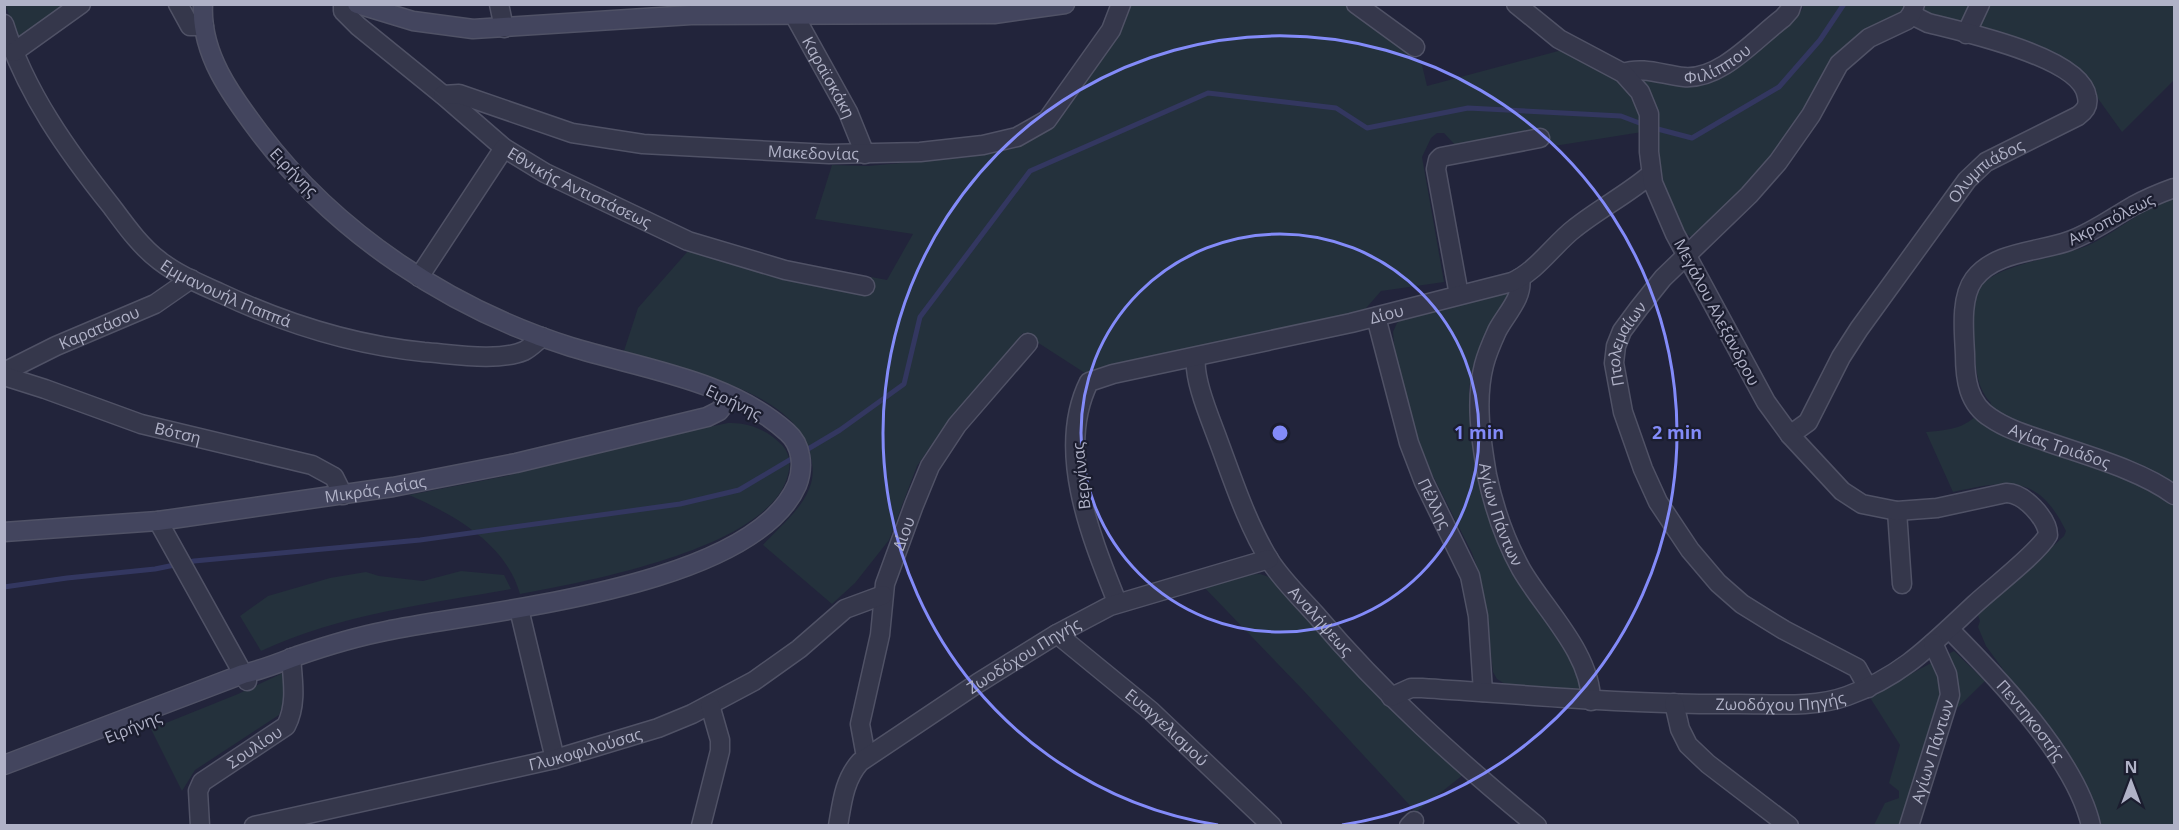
<svg xmlns="http://www.w3.org/2000/svg" width="2179" height="830" viewBox="0 0 2179 830" font-family="'Open Sans',sans-serif">
  <style>
    .green { fill: #24313c }
    .lines { fill: none; stroke-linecap: round; stroke-linejoin: round }
    .stream { stroke: #333760; stroke-width: 5 }
    .street-casing { stroke: #505266; stroke-width: 21 }
    .secondary-casing { stroke: #505266; stroke-width: 21 }
    .street { stroke: #35374b; stroke-width: 18 }
    .secondary { stroke: #43455e; stroke-width: 18 }
    .ring { fill: none; stroke: #838bf9; stroke-width: 3 }
    .labels { text-anchor: middle; dominant-baseline: central; stroke-width: 4.5; stroke-linejoin: round; paint-order: stroke }
    .street-label { font-size: 16px; fill: #b0b2c7; stroke: #1b1d2f }
    .centre { fill: #838bf9; stroke: #1b1d2f; stroke-width: 3 }
    .ring-label { font-size: 18px; text-anchor: middle; font-weight: bold; fill: #838bf9; stroke: #1b1d2f; stroke-width: 4.5; stroke-linejoin: round; paint-order: stroke }
  </style>
  <rect width="100%" height="100%" fill="#22243b"/>
  <g class="green">
    <path d="M5 5H68L23 36 18 35Z"/>
    <path d="M1129 5H1345L1422 65 1427 86 1562 50 1624 82 1639 103 1642 132 1554 146 1547 134 1537 130 1455 145 1444 133H1437L1431 138 1422 157 1444 282 1381 291 1361 314 1088 375 1023 333 943 428 917 466 889 540 855 583 832 604 763 545C778 528 801 510 809 489 814 478 813 468 811 457 799 390 679 369 623 354L638 308 688 251 811 285 868 294 871 277 887 280 913 234 815 219 832 165 868 166 968 157 1012 149 1046 130Z"/>
    <path d="M1802 5H2174V80L2122 132 2079 72 2065 61 1889 20 1800 118 1762 168 1693 238 1682 231 1661 184 1640 79C1667 82 1698 90 1723 76L1777 29 1801 11 1803 8Z"/>
    <path d="M2174 198V825H2102L2091 795 2083 780 1986 646 1978 627 1980 621 1978 615 2064 536 2066 531C2038 474 2009 480 1953 492L1926 432C1961 429 1965 427 1991 403 1975 386 1976 365 1974 343 1974 328 1970 308 1976 293 1988 264 2063 258 2091 244 2120 230 2143 207 2174 198Z"/>
    <path d="M1510 291 1515 293 1485 339 1473 368 1469 388 1470 413 1485 500 1517 580 1526 595 1553 629 1570 656 1581 679V690L1508 686 1497 679 1493 672 1486 609 1478 570 1472 553 1432 474 1416 437 1395 355 1393 332 1397 323 1403 319Z"/>
    <path d="M728 423C748 422 767 430 781 444 791 454 791 466 787 478 766 549 584 582 520 594 506 544 455 515 409 495L506 476 655 438Z"/>
    <path d="M461 571 504 575 511 589C427 604 340 614 261 651L240 616 268 596 330 578 366 572 379 576 423 581Z"/>
    <path d="M1260 574 1272 578 1361 679 1463 775 1416 812 1303 690 1201 584 1238 575Z"/>
    <path d="M1954 651 1985 681 1949 716 1901 825H1874L1885 803 1899 798V791L1889 783 1900 745 1869 696Z"/>
    <path d="M285 672 284 701 279 715 195 770 182 791 151 729 238 694Z"/>
  </g>
  <g class="lines">
    <path class="stream" d="M4 587 67 578 155 569 194 561 420 540 680 504 739 490 840 430 904 384 920 317 1030 171 1208 93 1336 108 1367 128 1468 108 1621 116 1650 127 1692 138 1779 87 1820 40 1844 4"/>
    <g class="street-casing">
      <g id="street">
        <path d="M178 4 190 26H204"/>
        <path id="s1" d="M343 4V11L358 26 443 95 504 148 545 173 688 241 785 270 865 286"/>
        <path d="M499 4 504 28"/>
        <path id="s2" d="M788 4 848 112 865 154"/>
        <path d="M1356 4 1415 47"/>
        <path id="s3" d="M4 24C25 92 68 152 112 207 126 226 141 247 160 261 178 275 200 284 220 293 286 324 352 345 424 352 452 354 498 362 524 351 530 348 536 342 542 337"/>
        <path d="M1966 34 1980 4"/>
        <path d="M14 52 81 4"/>
        <path id="s4" d="M1623 73C1643 66 1663 75 1684 77 1721 80 1755 39 1783 18L1790 10 1792 4"/>
        <path id="s5" d="M443 95 459 94 572 133 643 144 829 154 920 152 983 145 1017 137 1047 120 1111 30 1121 4"/>
        <path id="s6" d="M2174 188C2160 193 2146 199 2133 206 2112 218 2092 233 2069 241 2039 252 1995 251 1974 279 1960 298 1964 332 1965 354 1965 379 1968 404 1991 418 2007 429 2027 435 2045 441 2084 455 2141 470 2174 495"/>
        <path d="M419 277 504 148"/>
        <path id="s7" d="M1520 278C1524 297 1505 315 1497 331 1492 342 1487 353 1484 365 1475 400 1481 440 1487 475 1494 508 1505 540 1521 569 1544 609 1591 653 1591 701"/>
        <path d="M1459 295 1436 169 1438 160 1441 157 1540 138"/>
        <path id="s8" d="M1376 317 1409 443 1424 482 1470 576 1478 616 1483 692"/>
        <path id="s9" d="M1196 357C1193 379 1210 418 1218 440 1233 480 1247 524 1270 561 1283 581 1301 598 1317 616 1383 694 1458 761 1537 826"/>
        <path id="s10" d="M4 372 56 346 155 304 191 279"/>
        <path id="s11" d="M4 376 45 389 141 424 312 465 334 477 343 495"/>
        <path id="s12" d="M1790 435 1808 422 1841 357 1859 329 1967 180 1986 162 2078 116C2085 111 2089 106 2087 97 2082 57 1963 32 1928 23L1918 18 1912 13"/>
        <path d="M1897 511 1902 584"/>
        <path d="M158 521 247 681"/>
        <path id="s13" d="M1117 602C1091 537 1055 450 1089 382L1113 374 1351 323 1512 282C1537 271 1554 244 1575 228 1600 208 1628 194 1651 174"/>
        <path d="M519 609 555 759"/>
        <path id="s14" d="M1949 629C1997 677 2076 759 2091 826"/>
        <path id="s15" d="M1057 634 1151 711 1272 826"/>
        <path id="s16" d="M1868 688 1857 668 1784 630 1742 604 1718 583 1690 550 1658 502 1643 469 1623 412 1614 363 1616 346 1622 331 1639 308 1663 278 1749 195 1778 162 1811 115 1839 64 1869 38 1907 20 1912 13 1915 4"/>
        <path id="s17" d="M1391 697 1411 688H1422C1528 695 1633 705 1739 704 1775 704 1814 708 1847 696 1903 676 1933 643 1975 604 1993 587 2037 554 2048 535 2048 519 2023 492 2006 493L1937 508 1897 511 1862 504 1842 491 1790 435 1766 402 1675 234 1653 183 1649 152V114L1640 92 1623 73 1559 39 1516 4"/>
        <path d="M1674 703 1680 729 1688 745 1708 764 1789 826"/>
        <path id="s18" d="M866 757 860 724 880 635 885 584 914 505 930 466 957 425 1028 343"/>
        <path id="s19" d="M200 826 198 791 202 782 286 726C297 705 293 681 291 658"/>
        <path id="s20" d="M254 826 555 759 658 728 692 714 754 681 799 649 845 609 883 595"/>
        <path d="M701 826 720 751V740L710 705"/>
        <path id="s21" d="M838 826C842 803 844 780 860 762L978 683 1057 634 1110 606 1269 559"/>
        <path d="M1409 826 1414 821"/>
        <path id="s22" d="M1909 826 1950 695 1947 674 1933 643"/>
      </g>
    </g>
    <g class="secondary-casing">
      <g id="secondary">
        <path d="M357 4 413 21 473 29 691 15 994 14 1065 4"/>
        <path id="s23" d="M4 532 158 521 393 487 516 463 707 417 719 411 730 397"/>
        <path d="M4 765 243 674C262 670 279 663 297 656 326 646 355 637 386 631 486 610 751 589 797 485 804 467 802 445 787 432 729 380 643 369 571 347 450 309 335 233 259 132 231 95 200 53 203 4"/>
      </g>
    </g>
    <use href="#street" class="street"/>
    <use href="#secondary" class="secondary"/>
  </g>
  <g class="ring">
    <circle cx="1280" cy="433" r="199"/>
    <path d="M1218 825A397 397 0 1 1 1342 825"/>
  </g>
  <g class="labels">
    <g class="street-label">
      <text stroke="none"><textPath href="#s4" startOffset="98">Φιλίππου</textPath></text>
      <text stroke="none"><textPath href="#s2" startOffset="84">Καραϊσκάκη</textPath></text>
      <text stroke="none"><textPath href="#s5" startOffset="378">Μακεδονίας</textPath></text>
      <text transform="translate(294 172) rotate(46)">Ειρήνης</text>
      <text stroke="none"><textPath href="#s12" startOffset="333">Ολυμπιάδος</textPath></text>
      <text stroke="none"><textPath href="#s1" startOffset="304">Εθνικής Αντιστάσεως</textPath></text>
      <text transform="translate(2111 219) rotate(-27)">Ακροπόλεως</text>
      <text stroke="none"><textPath href="#s3" startOffset="360">Εμμανουήλ Παππά</textPath></text>
      <text transform="translate(1717 312) rotate(62)">Μεγάλου Αλεξάνδρου</text>
      <text stroke="none"><textPath href="#s13" startOffset="534">Δίου</textPath></text>
      <text stroke="none"><textPath href="#s10" startOffset="105">Καρατάσου</textPath></text>
      <text stroke="none"><textPath href="#s16" startOffset="456">Πτολεμαίων</textPath></text>
      <text transform="translate(734 402) rotate(26)">Ειρήνης</text>
      <text stroke="none"><textPath href="#s11" startOffset="183">Βότση</textPath></text>
      <text stroke="none"><textPath href="#s6" startOffset="446">Αγίας Τριάδος</textPath></text>
      <text transform="translate(1081 476) rotate(-96)">Βεργίνας</text>
      <text stroke="none"><textPath href="#s23" startOffset="374">Μικράς Ασίας</textPath></text>
      <text stroke="none"><textPath href="#s8" startOffset="196">Πέλλης</textPath></text>
      <text stroke="none"><textPath href="#s7" startOffset="248">Αγίων Πάντων</textPath></text>
      <text stroke="none"><textPath href="#s18" startOffset="230">Δίου</textPath></text>
      <text stroke="none"><textPath href="#s9" startOffset="297">Αναλήψεως</textPath></text>
      <text stroke="none"><textPath href="#s21" startOffset="264">Ζωοδόχου Πηγής</textPath></text>
      <text stroke="none"><textPath href="#s17" startOffset="392">Ζωοδόχου Πηγής</textPath></text>
      <text stroke="none"><textPath href="#s14" startOffset="123">Πεντηκοστής</textPath></text>
      <text transform="translate(133 727) rotate(-22)">Ειρήνης</text>
      <text stroke="none"><textPath href="#s15" startOffset="144">Ευαγγελισμού</textPath></text>
      <text stroke="none"><textPath href="#s19" startOffset="108">Σουλίου</textPath></text>
      <text stroke="none"><textPath href="#s20" startOffset="340">Γλυκοφιλούσας</textPath></text>
      <text stroke="none"><textPath href="#s22" startOffset="78">Αγίων Πάντων</textPath></text>
    </g>
  </g>
  <circle cx="1280" cy="433" r="9" class="centre"/>
  <g class="ring-label">
    <text x="1479" y="439">1 min</text>
    <text x="1677" y="439">2 min</text>
  </g>
  <rect width="2179" height="830" fill="none" stroke="#b0b2c7" stroke-width="12"/>
  <g transform="translate(2131 782)" stroke="#1b1d2f" stroke-width="4.5" paint-order="stroke">
  <path d="M0-4.5L10 22L0 15L-10 22Z" fill="#b0b2c7"/>
  <text y="-9" font-size="16" font-weight="bold" text-anchor="middle" fill="#b0b2c7">N</text>
  </g>
</svg>
